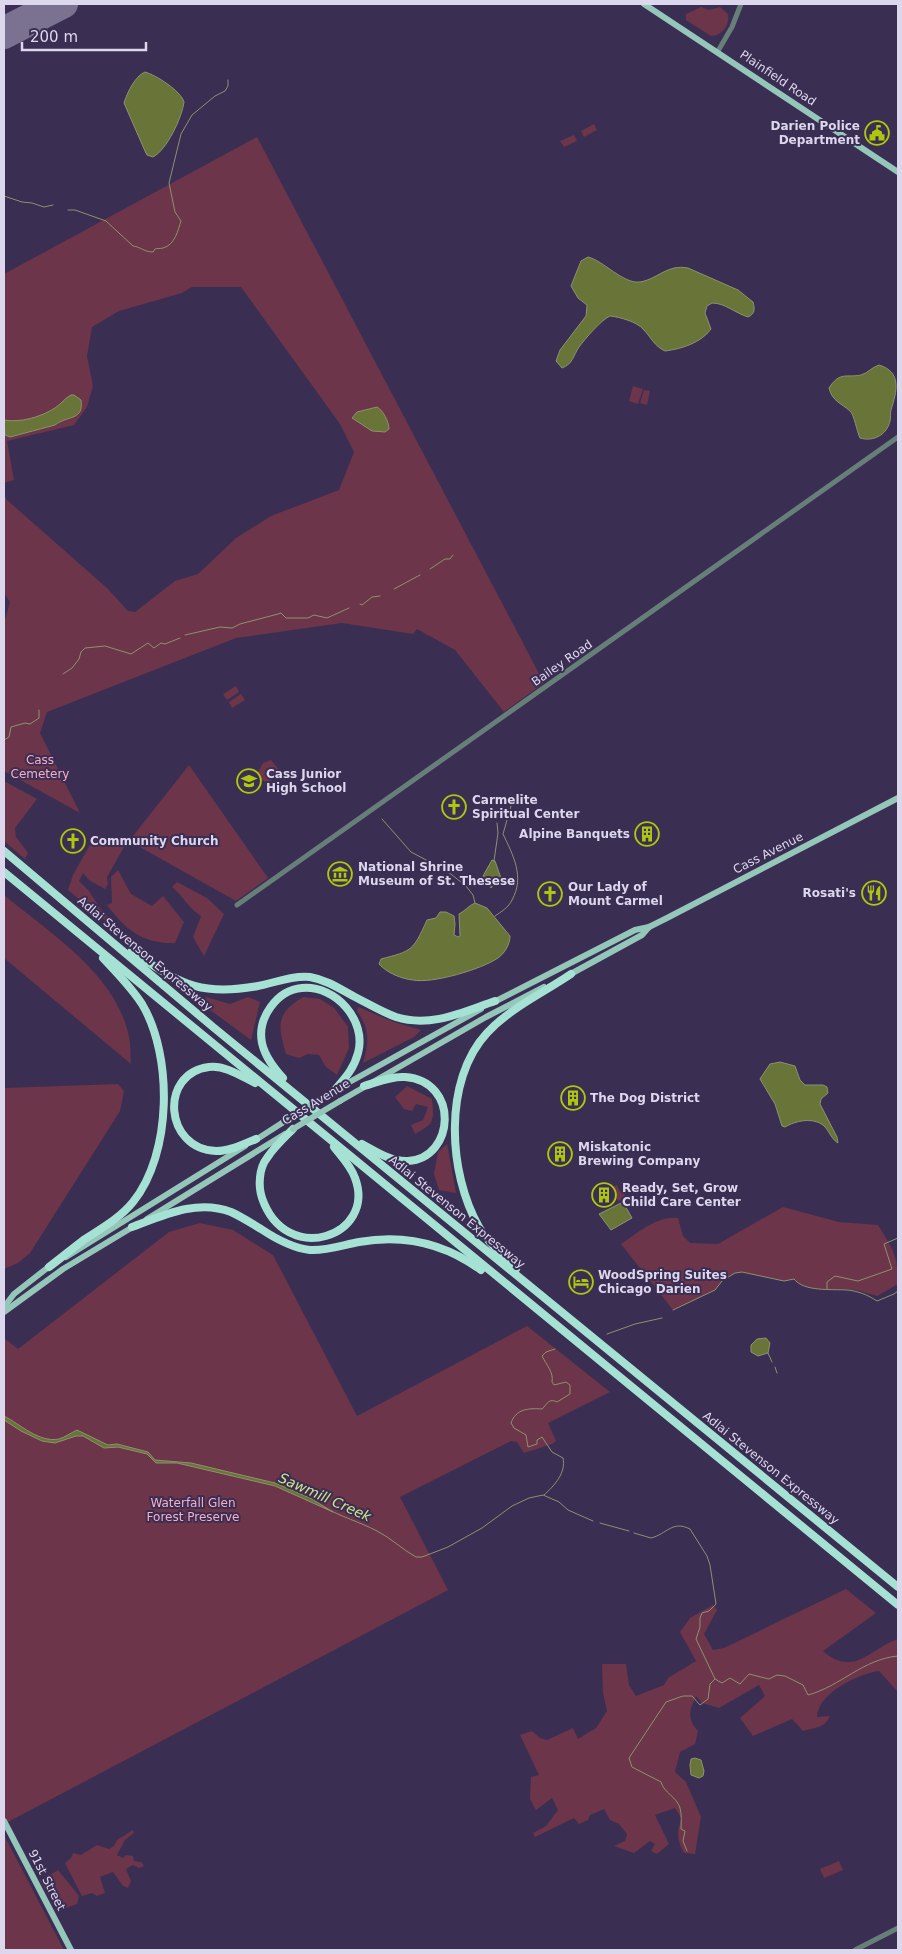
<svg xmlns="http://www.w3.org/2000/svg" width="902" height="1954" viewBox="0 0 902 1954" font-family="'DejaVu Sans',sans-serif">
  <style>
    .green { fill: #6c3549 }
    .water { fill: #697438; stroke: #8c926f }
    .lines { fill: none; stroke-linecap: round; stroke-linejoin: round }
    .stream { stroke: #8c926f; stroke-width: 1 }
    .taxiway { stroke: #7b7190; stroke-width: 11 }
    .runway { stroke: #7b7190; stroke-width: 28 }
    .minor { stroke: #677f79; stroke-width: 5 }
    .major { stroke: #94c6ba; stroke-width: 6 }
    .highway { stroke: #a6e2d4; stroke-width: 8 }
    .major-bridge { stroke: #94c6ba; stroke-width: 6 }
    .labels { text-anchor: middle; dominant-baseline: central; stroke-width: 4; stroke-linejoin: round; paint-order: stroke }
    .street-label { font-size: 12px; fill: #ddd7ee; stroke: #3b2e53 }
    .poi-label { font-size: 12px; font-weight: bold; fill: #ddd7ee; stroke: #3b2e53; text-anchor: start }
    .park-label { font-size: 12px; fill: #f8aec6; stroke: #3b2e53 }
    .water-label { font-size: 14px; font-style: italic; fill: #d0e38a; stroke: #3b2e53 }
  </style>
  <rect width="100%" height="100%" fill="#3b2e53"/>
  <g class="green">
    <path d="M701 7 709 10 720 7 728 14C730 25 722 36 711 36L686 20V14Z"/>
    <path d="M594 124 597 130 584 137 581 131Z"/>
    <path d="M574 135 577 141 564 147 560 141Z"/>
    <path d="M257 137 544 683 504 712 455 650 417 629 413 634 342 623 236 638 47 712 40 733 80 813 4 771V623L10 602 4 593V494L7 500 107 588 128 611 135 612 175 581 198 574 236 538 271 516 339 490 354 452 340 424 241 287H192L182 293 119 311 92 327 87 356 93 386 87 407 74 425 7 441 14 480 4 483V274Z"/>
    <path d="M633 386 643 389 638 404 629 401Z"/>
    <path d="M644 390 650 391 647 405 640 403Z"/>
    <path d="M236 686 239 692 227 700 223 694Z"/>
    <path d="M241 694 245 700 232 708 229 702Z"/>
    <path d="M271 760 282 773 268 783 261 780 258 772 263 763Z"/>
    <path d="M189 765 268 878 236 901 129 841Z"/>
    <path d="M4 781 37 799 15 828 16 837 28 853 25 859 4 841Z"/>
    <path d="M96 834 124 847 107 877 108 884 105 889 89 880 83 873 79 881 89 891 101 910 118 928V931L68 890 73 875Z"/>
    <path d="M118 870 131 894 152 906 163 896 184 922 175 943C143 944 126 930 107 905L112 903 111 877Z"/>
    <path d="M177 882 207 898 224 914 204 956 193 937 201 916C189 909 183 896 172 887Z"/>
    <path d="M4 895C50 933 117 975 129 1037 131 1046 130 1055 131 1064L4 958Z"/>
    <path d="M206 997 230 1004 248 997 260 1002 251 1040 202 1004Z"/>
    <path d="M303 997 320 999 334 1008 348 1027 349 1048 337 1075 326 1067 319 1055 308 1054 299 1058 286 1054C278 1026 275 1014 303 997Z"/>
    <path d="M358 1007 394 1022 421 1030 414 1037 363 1063C369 1042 370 1029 357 1011Z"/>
    <path d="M118 1084 124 1091 120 1111 30 1253 18 1263 4 1269V1088Z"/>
    <path d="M407 1086 432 1099C434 1121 435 1123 415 1134L411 1125 423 1120 428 1107 416 1104 412 1111 404 1109 395 1097Z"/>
    <path d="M447 1144 456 1193 439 1190 434 1174 438 1152Z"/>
    <path d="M617 1185 620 1192 623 1191 626 1197 618 1201 610 1188Z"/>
    <path d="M783 1207 839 1222 878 1225C893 1250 898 1254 898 1284L877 1296C869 1294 862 1291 854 1290 836 1288 806 1294 794 1279L784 1281 742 1272 735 1273 722 1281 715 1290 673 1310 621 1244C637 1233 658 1215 678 1218L683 1236 690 1243 718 1244Z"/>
    <path d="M200 1223 233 1230 273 1255 357 1416 527 1326 610 1392 548 1423 556 1441 552 1444 524 1453 517 1442 511 1441 400 1497 448 1590 4 1824V1338L18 1349 169 1232Z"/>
    <path d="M846 1589 876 1613 823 1651C854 1678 869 1649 898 1639V1692L879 1671C858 1674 818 1693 817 1717L830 1716C825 1728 814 1728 803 1731L792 1719 753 1736 740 1718 765 1696 759 1685 719 1708 702 1703 696 1696C690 1710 686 1718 698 1731L695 1744 680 1752 675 1772 686 1782 701 1817 695 1854 684 1853C677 1842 676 1830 682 1819L675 1808 655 1815 669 1844 657 1854 651 1851 655 1844 650 1841 634 1853 614 1846 625 1841 627 1834 619 1824 610 1820 604 1809 590 1815 588 1820 579 1824 574 1818 535 1837 533 1833 546 1826 558 1810 552 1798 536 1810 530 1799 531 1777 539 1775 520 1735 532 1731 540 1738 547 1740 573 1728 578 1739 596 1728 607 1711 603 1693 602 1664H626L629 1685 636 1696 664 1685 668 1678 696 1661 680 1632 690 1618 713 1605 717 1610 704 1634 713 1650 724 1648Z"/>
    <path d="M133 1830 134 1833 125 1840 117 1855 123 1858 126 1855 133 1856 134 1861 141 1862 144 1866 139 1868 133 1865 126 1869 131 1881 128 1888 123 1886 113 1872 100 1877 105 1893 97 1896 92 1893 82 1896 65 1863 71 1858 73 1853 81 1855 97 1845 109 1849 114 1846 117 1840Z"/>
    <path d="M4 1835 64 1950H4Z"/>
    <path d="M839 1861 843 1870 824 1878 820 1869Z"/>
    <path d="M58 1870 79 1896 77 1904 58 1911 40 1881Z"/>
  </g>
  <g class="water">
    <path d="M145 72C156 75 181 91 184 102 182 117 167 150 153 157L147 155 145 151 124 103C127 93 135 76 145 72Z"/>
    <path d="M588 257C604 261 623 284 640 282 658 279 667 264 688 268L738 290 753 302C755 309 755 314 748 317 735 313 725 303 712 303L707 306 705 313 711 329C701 343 681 349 665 351 654 346 651 337 643 329 637 322 620 317 610 316 601 320 585 339 579 347 573 356 573 364 562 368L556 361 560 350 586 316 587 305 578 298 571 286 581 261Z"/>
    <path d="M879 365C902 372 897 391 891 410 890 414 891 417 890 421 887 435 873 442 860 438 857 432 854 414 850 411 841 403 832 401 829 388 840 371 846 378 861 375 868 373 872 367 879 365Z"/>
    <path d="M71 395H74L81 400C84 421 68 415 55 425L10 437 5 435 4 420C20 423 41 417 55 408 61 404 65 398 71 395Z"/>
    <path d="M377 407C383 410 389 422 389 429L385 432 372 431 352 418 357 412Z"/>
    <path d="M492 860 495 861 502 881 493 885 491 888 483 876Z"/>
    <path d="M475 903 487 908 510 936C510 944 505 953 498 958 482 969 432 984 413 980 402 979 387 973 379 964L381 959C412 951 413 951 427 920L436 918 440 912H446L454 916 455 924 454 935 458 937 460 936 459 914C465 911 468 906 475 903Z"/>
    <path d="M780 1062 795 1066 800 1080 805 1085H823L827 1087 828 1093 821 1099 820 1104 837 1137 838 1143C831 1139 829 1130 823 1125 812 1117 795 1121 785 1127L782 1126 775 1104 760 1079 770 1064Z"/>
    <path d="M623 1202 632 1218 611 1230 599 1214Z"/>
    <path d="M766 1338 770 1343 768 1353 758 1356 751 1352V1345L757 1339Z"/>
    <path d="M4 1416C20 1424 39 1443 59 1439 65 1437 71 1433 77 1430L108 1445 117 1444 148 1452 155 1460 191 1463 275 1483 310 1498 333 1512 275 1486 177 1463H156L147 1454 118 1447 104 1448 83 1436H76L55 1443 42 1441 21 1431 4 1420Z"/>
    <path d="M695 1758 701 1760 704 1771 703 1776 699 1778 691 1775 690 1765 691 1759Z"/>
  </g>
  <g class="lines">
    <g class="stream">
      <path d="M4 196 22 202 32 203 44 207 53 205"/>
      <path d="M68 210H75L106 221 133 246C141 247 144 252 153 252L155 249C157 248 160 249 163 248 175 245 178 230 181 221L175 212 169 183 181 134 192 115 215 96 225 91 228 86V80"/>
      <path d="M430 569 445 559H450L453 555"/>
      <path d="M394 589 420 575"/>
      <path d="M360 604 362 605 372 597 380 596"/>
      <path d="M185 635 220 627 232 628 240 624 278 614 281 613 286 618H308L314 615 327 618 349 608"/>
      <path d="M63 674 72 668 79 659 81 652 85 648 105 646 131 654 148 643 154 648 161 643 165 644 180 638"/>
      <path d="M4 740 9 737 11 727 25 723 30 724 39 718V710"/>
      <path d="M382 819 411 852 447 871 466 886 473 895 475 903"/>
      <path d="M494 861 498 833 497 823"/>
      <path d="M495 916C501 912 509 907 512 900 525 877 513 855 503 834L511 806 509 802"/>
      <path d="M827 1289V1282L835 1276 858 1281 892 1269 884 1244 898 1238"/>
      <path d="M673 1310 715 1290 722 1281 735 1273 742 1272 784 1281 794 1279C804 1292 832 1289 847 1290 858 1291 868 1295 877 1301L894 1294 898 1291"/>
      <path d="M607 1334 635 1324 662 1318"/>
      <path d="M768 1353 772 1362"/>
      <path d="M775 1367 777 1373"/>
      <path d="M544 1495C555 1485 566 1473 563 1458L552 1452 542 1437 537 1440V1444L528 1447 526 1435 514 1428 511 1423C516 1409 528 1408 542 1409 548 1403 549 1398 557 1402L570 1394V1385L566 1382 554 1385 552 1382C554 1373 546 1364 542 1356L546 1352 555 1349"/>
      <path d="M324 1507C341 1517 360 1522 377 1531 391 1538 403 1550 416 1557H422L448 1547 482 1528 512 1506 529 1498 543 1495 559 1502 568 1510 593 1521"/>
      <path d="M600 1523 629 1531"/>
      <path d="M634 1533 651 1538C667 1534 672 1520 690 1529L707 1556 710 1565 716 1604 709 1611 702 1613 700 1618V1627L696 1639 715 1679 722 1683 730 1678 740 1684 749 1674 769 1679 777 1675 785 1676 803 1685 808 1695C841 1686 863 1659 898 1656"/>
      <path d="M687 1851 683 1841 685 1831 681 1829C681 1823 682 1814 680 1808 677 1797 664 1793 661 1782L632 1767 629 1758 666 1702 683 1696H692L700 1705 708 1699 710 1684 715 1679"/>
    </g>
    <path class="taxiway" d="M4 21 37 4"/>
    <path class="runway" d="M4 35 64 4"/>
    <g class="minor">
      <path d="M718 51 732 27 741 4"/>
      <path d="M237 905 898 437"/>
      <path d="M855 1950 898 1928"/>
    </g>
    <g class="major">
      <path d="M644 4 898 172"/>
      <path d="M567 976 642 935 649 927"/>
      <path d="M492 1003 635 930 649 927 667 918 898 798"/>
      <path d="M337 1089 481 1009"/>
      <path d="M340 1101 486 1017 544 987"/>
      <path d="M254 1141 282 1123"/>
      <path d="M147 1219 285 1134"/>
      <path d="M66 1257 245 1146"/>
      <path d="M4 1307 14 1294 51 1265"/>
      <path d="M4 1312 63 1269 136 1225"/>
      <path d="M4 1821 71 1950"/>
    </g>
    <g class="highway">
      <path d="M4 851 213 1027 898 1587"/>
      <path d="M4 872 898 1605"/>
      <path d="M131 952C180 982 197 997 258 986 274 983 293 975 310 977 327 980 340 989 355 997 369 1004 382 1012 396 1017 431 1028 463 1012 495 1001"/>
      <path d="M283 1078C274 1068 265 1057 262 1043 257 1018 277 990 302 988 336 985 367 1021 358 1053 354 1069 344 1079 334 1091"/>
      <path d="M255 1083C241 1076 225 1065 209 1067 159 1073 164 1149 216 1151 230 1151 244 1144 256 1139"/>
      <path d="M293 1129C284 1138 274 1147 267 1158 259 1168 258 1186 262 1198 286 1268 377 1236 355 1178 351 1166 341 1156 334 1147"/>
      <path d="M362 1144C375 1151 391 1162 408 1161 455 1158 460 1081 405 1077 391 1076 378 1082 364 1086"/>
      <path d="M132 1227C164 1215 197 1199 231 1212 242 1217 251 1223 261 1229 276 1239 292 1248 310 1250 326 1251 343 1245 359 1242 403 1234 444 1243 481 1270"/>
      <path d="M49 1267C61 1258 73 1248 85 1239 102 1228 120 1218 133 1202 172 1154 173 1056 142 1004 131 987 117 973 103 958"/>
      <path d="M516 1269C503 1257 488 1242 479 1227 448 1173 443 1080 487 1033 510 1008 543 993 571 974"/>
    </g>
    <g class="major-bridge">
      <path d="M282 1123 334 1091"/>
      <path d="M293 1129 340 1101"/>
    </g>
  </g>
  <defs>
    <g id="civic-ring" transform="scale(1.25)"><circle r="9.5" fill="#3b2e53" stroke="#aec60c" stroke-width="1.5"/><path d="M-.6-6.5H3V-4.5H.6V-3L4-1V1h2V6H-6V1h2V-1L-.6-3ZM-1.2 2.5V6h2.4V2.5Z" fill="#aec60c"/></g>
    <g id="school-ring" transform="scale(1.25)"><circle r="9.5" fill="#3b2e53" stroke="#aec60c" stroke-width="1.5"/><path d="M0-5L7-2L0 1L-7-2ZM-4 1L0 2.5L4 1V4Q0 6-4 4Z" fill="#aec60c"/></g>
    <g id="church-ring" transform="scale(1.25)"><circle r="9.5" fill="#3b2e53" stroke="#aec60c" stroke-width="1.5"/><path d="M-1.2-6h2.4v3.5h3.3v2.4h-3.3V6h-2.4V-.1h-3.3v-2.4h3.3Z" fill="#aec60c"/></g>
    <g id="building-ring" transform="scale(1.25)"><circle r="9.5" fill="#3b2e53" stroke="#aec60c" stroke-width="1.5"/><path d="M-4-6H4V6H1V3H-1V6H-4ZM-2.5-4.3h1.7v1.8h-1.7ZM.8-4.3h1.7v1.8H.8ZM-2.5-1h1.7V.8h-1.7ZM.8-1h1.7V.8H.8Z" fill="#aec60c"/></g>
    <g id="museum-ring" transform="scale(1.25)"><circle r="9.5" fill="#3b2e53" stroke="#aec60c" stroke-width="1.5"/><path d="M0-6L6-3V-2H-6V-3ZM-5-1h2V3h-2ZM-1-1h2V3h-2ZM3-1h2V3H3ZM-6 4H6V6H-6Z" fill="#aec60c"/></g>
    <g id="restaurant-ring" transform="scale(1.25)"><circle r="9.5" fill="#3b2e53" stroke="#aec60c" stroke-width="1.5"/><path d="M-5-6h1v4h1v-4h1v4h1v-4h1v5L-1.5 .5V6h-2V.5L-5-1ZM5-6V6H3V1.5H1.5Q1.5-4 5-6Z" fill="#aec60c"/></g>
    <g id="hotel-ring" transform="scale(1.25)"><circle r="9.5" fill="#3b2e53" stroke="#aec60c" stroke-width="1.5"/><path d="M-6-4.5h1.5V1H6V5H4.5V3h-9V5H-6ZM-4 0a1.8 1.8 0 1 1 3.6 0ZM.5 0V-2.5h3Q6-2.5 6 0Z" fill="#aec60c"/></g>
  </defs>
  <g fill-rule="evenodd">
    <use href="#civic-ring" x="877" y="133"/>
    <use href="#school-ring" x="249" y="781"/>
    <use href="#church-ring" x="454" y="807"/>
    <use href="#building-ring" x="647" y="834"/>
    <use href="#church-ring" x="73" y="841"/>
    <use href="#museum-ring" x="340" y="874"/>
    <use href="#restaurant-ring" x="874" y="893"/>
    <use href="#church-ring" x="550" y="894"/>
    <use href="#building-ring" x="573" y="1098"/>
    <use href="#building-ring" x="560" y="1154"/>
    <use href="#building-ring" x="604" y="1195"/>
    <use href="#hotel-ring" x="581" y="1282"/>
  </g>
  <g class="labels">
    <g class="street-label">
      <text transform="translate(778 78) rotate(34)">Plainfield Road</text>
      <text transform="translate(562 663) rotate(-35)">Bailey Road</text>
      <text transform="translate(768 853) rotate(-27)">Cass Avenue</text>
      <text transform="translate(145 954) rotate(40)">Adlai Stevenson Expressway</text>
      <text transform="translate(316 1102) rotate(-31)">Cass Avenue</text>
      <text transform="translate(457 1212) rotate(39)">Adlai Stevenson Expressway</text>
      <text transform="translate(771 1468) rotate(39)">Adlai Stevenson Expressway</text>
      <text transform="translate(47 1880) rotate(63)">91st Street</text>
    </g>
    <g class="poi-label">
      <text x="860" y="126" text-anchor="end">Darien Police<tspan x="860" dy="14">Department</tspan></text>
      <text x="266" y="774">Cass Junior<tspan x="266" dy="14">High School</tspan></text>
      <text x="472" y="800">Carmelite<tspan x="472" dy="14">Spiritual Center</tspan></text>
      <text x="630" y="834" text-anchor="end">Alpine Banquets</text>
      <text x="90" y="841">Community Church</text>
      <text x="358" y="867">National Shrine<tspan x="358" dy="14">Museum of St. Thesese</tspan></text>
      <text x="568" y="887">Our Lady of<tspan x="568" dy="14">Mount Carmel</tspan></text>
      <text x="856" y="893" text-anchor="end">Rosati's</text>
      <text x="590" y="1098">The Dog District</text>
      <text x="578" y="1147">Miskatonic<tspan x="578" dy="14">Brewing Company</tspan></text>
      <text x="622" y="1188">Ready, Set, Grow<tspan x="622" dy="14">Child Care Center</tspan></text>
      <text x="598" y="1275">WoodSpring Suites<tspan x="598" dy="14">Chicago Darien</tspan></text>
    </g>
    <g class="park-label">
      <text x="40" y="760">Cass<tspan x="40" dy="14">Cemetery</tspan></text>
      <text x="193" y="1503">Waterfall Glen<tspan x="193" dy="14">Forest Preserve</tspan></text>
    </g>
    <g class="water-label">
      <text transform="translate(325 1497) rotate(24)">Sawmill Creek</text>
    </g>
  </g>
  <rect width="902" height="1954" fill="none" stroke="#ddd7ee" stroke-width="10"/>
  <path d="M22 42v8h124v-8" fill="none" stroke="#ddd7ee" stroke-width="2.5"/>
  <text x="30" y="42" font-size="15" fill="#ddd7ee" stroke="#3b2e53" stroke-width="4" paint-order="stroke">200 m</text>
</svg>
